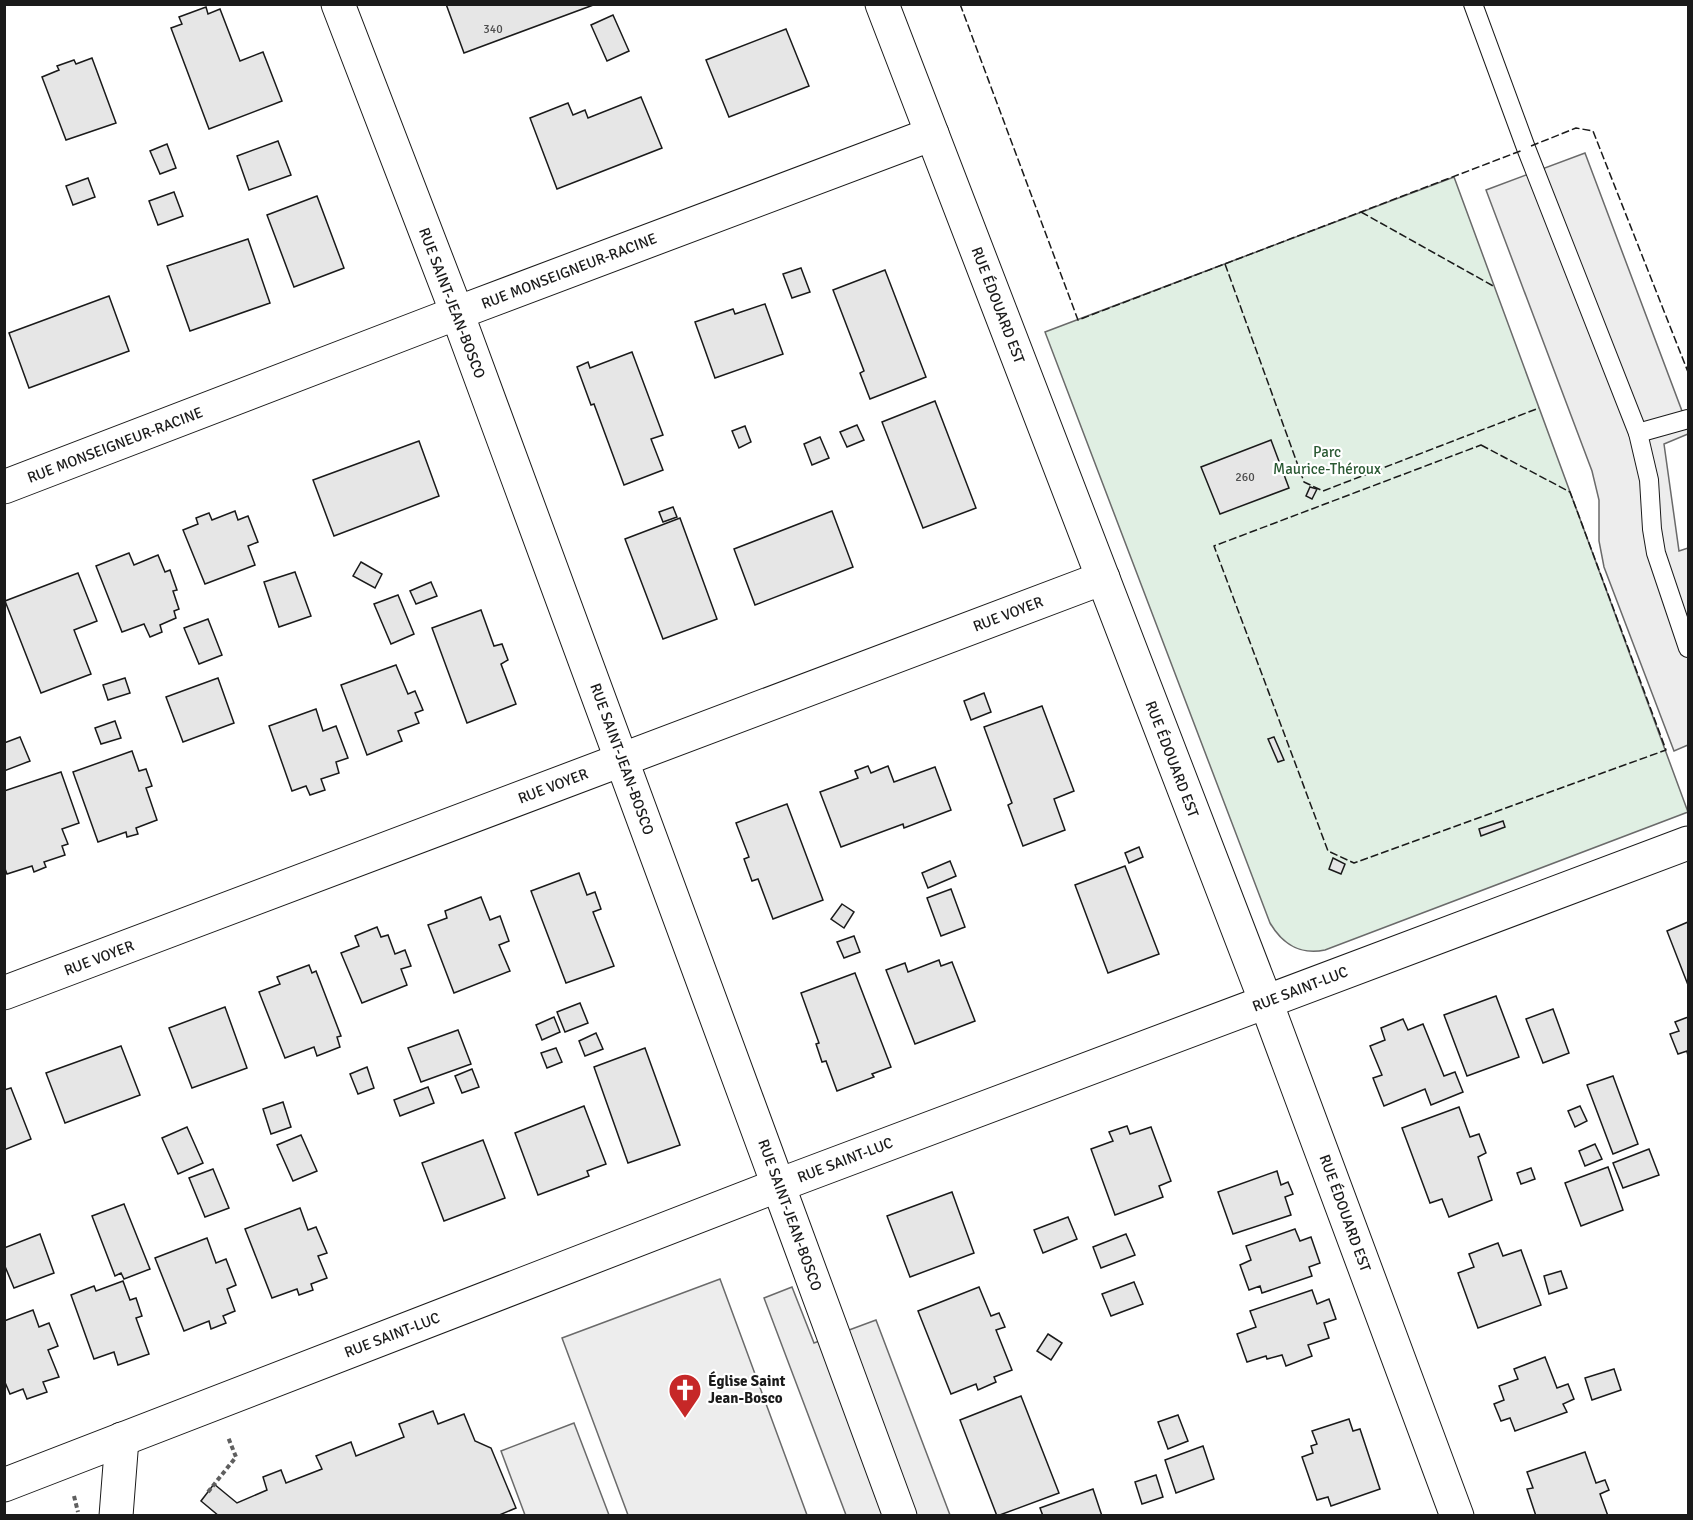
<svg xmlns="http://www.w3.org/2000/svg" width="1693" height="1520" viewBox="0 0 1693 1520" font-family="Signika,sans-serif">
  <style>
    .green { fill: #e0efe3; stroke: #6a6a6a; stroke-width: 1.5 }
    .parking { fill: #ededed; stroke: #6a6a6a; stroke-width: 1.5 }
    .building { fill: #e6e6e6; stroke: #1a1a1a; stroke-width: 1.5 }
    .lines { fill: none; stroke-linecap: round; stroke-linejoin: round }
    .service-casing { stroke: #1a1a1a; stroke-width: 20 }
    .minor-casing { stroke: #1a1a1a; stroke-width: 35 }
    .path { stroke: #5f5f5f; stroke-width: 4; stroke-dasharray: 4.5 3; stroke-linecap: butt }
    .service { stroke: #fff; stroke-width: 18 }
    .minor { stroke: #fff; stroke-width: 33 }
    .fence { stroke: #1a1a1a; stroke-width: 1.5; stroke-dasharray: 8 3; stroke-linecap: butt }
    .labels { text-anchor: middle; dominant-baseline: central; stroke-width: 4.5; stroke-linejoin: round; paint-order: stroke }
    .number-label { font-size: 12px; fill: #4d4d4d }
    .street-label { font-size: 15px; fill: #1a1a1a; stroke: #fff }
    .park-label { font-size: 15px; fill: #2b5a34; stroke: #fff }
    .poi-label { font-size: 15px; font-weight: bold; fill: #1a1a1a; stroke: #fff; text-anchor: start }
  </style>
  <rect width="100%" height="100%" fill="#fff"/>
  <path class="green" d="M1454 177 1688 812 1325 950C1300 955 1283 945 1270 923L1045 332Z"/>
  <g class="parking">
    <path d="M1585 153 1688 427V434L1664 444 1679 551 1688 548V745L1674 751 1604 567 1599 541V500L1592 471 1486 190Z"/>
    <path d="M720 1279 807 1515H628L562 1338Z"/>
    <path d="M792 1287 814 1343 876 1320 950 1515H846L764 1298Z"/>
    <path d="M574 1423 609 1515H525L501 1451Z"/>
  </g>
  <g class="building">
    <path d="M446 4H596L464 53Z"/>
    <path d="M206 7 208 14 220 9 240 61 263 52 282 101 209 129 171 28 182 24 179 17Z"/>
    <path d="M613 15 629 51 607 61 591 25Z"/>
    <path d="M786 29 809 86 729 117 706 60Z"/>
    <path d="M92 58 116 123 66 140 42 77 59 70 57 66 74 60 76 64Z"/>
    <path d="M641 97 662 148 557 189 530 118 568 103 573 115 585 110 588 118Z"/>
    <path d="M278 141 291 175 249 190 237 156Z"/>
    <path d="M167 144 176 168 160 174 150 151Z"/>
    <path d="M88 178 95 197 73 205 66 186Z"/>
    <path d="M174 192 183 216 158 225 149 201Z"/>
    <path d="M317 196 344 268 294 287 267 215Z"/>
    <path d="M248 239 270 303 190 331 167 266Z"/>
    <path d="M801 268 810 292 792 298 783 274Z"/>
    <path d="M885 270 926 377 870 399 860 373 864 371 833 290Z"/>
    <path d="M109 296 129 351 29 388 9 333Z"/>
    <path d="M765 304 783 354 715 378 695 322 733 309 735 314Z"/>
    <path d="M632 352 663 435 651 439 663 470 624 485 594 404 591 405 577 367 588 362 590 368Z"/>
    <path d="M935 401 976 508 923 528 882 422Z"/>
    <path d="M857 425 864 440 847 447 840 432Z"/>
    <path d="M745 426 751 442 739 448 732 431Z"/>
    <path d="M820 437 829 458 812 465 804 444Z"/>
    <path d="M1271 440 1289 488 1220 514 1201 467Z"/>
    <path d="M419 441 439 496 334 536 313 480Z"/>
    <path d="M1310 487 1317 489 1312 499 1306 496Z"/>
    <path d="M673 507 677 517 663 522 659 512Z"/>
    <path d="M235 511 238 520 248 516 258 542 248 546 255 565 205 584 183 530 198 524 196 518 209 513 212 520Z"/>
    <path d="M832 511 853 567 755 605 734 549Z"/>
    <path d="M680 518 717 619 663 639 625 539Z"/>
    <path d="M129 553 134 565 158 555 165 572 170 570 177 590 173 591 179 609 174 611 176 618 160 625 162 632 150 637 144 624 122 632 96 566Z"/>
    <path d="M361 562 382 574 375 588 353 576Z"/>
    <path d="M295 572 311 616 279 627 264 582Z"/>
    <path d="M78 573 97 621 74 630 91 674 41 693 5 601Z"/>
    <path d="M431 582 437 596 416 604 410 591Z"/>
    <path d="M398 595 414 634 391 644 374 604Z"/>
    <path d="M481 610 494 646 502 644 508 660 501 664 516 704 467 723 432 628Z"/>
    <path d="M208 619 222 655 199 664 184 628Z"/>
    <path d="M396 665 408 694 415 691 423 710 415 713 419 723 398 731 402 741 367 755 341 685Z"/>
    <path d="M125 678 130 693 108 700 103 685Z"/>
    <path d="M218 678 234 723 183 742 166 697Z"/>
    <path d="M984 693 991 712 971 720 964 701Z"/>
    <path d="M1042 706 1074 791 1054 799 1065 830 1023 846 1008 805 1012 803 984 727Z"/>
    <path d="M316 709 323 731 336 726 348 758 336 762 339 773 321 779 325 790 310 795 306 786 292 791 269 726Z"/>
    <path d="M115 721 121 738 101 744 95 728Z"/>
    <path d="M20 737 30 761 4 771V743Z"/>
    <path d="M1274 737 1284 760 1278 762 1268 739Z"/>
    <path d="M132 751 139 771 146 769 152 786 146 788 157 820 136 828 138 834 127 837 126 832 98 842 73 772Z"/>
    <path d="M868 766 871 773 888 766 894 782 935 767 951 810 904 828 903 824 841 847 820 792 858 778 855 771Z"/>
    <path d="M61 772 79 823 62 829 68 844 62 846 65 855 44 862 46 867 34 872 32 866 7 874 4 866V791Z"/>
    <path d="M787 804 823 900 773 919 758 879 752 881 744 859 749 857 736 823Z"/>
    <path d="M1503 821 1505 827 1481 836 1479 829Z"/>
    <path d="M1139 847 1143 857 1129 863 1125 853Z"/>
    <path d="M1333 858 1345 864 1341 874 1329 869Z"/>
    <path d="M950 861 956 876 928 888 922 873Z"/>
    <path d="M1125 866 1159 954 1108 973 1075 885Z"/>
    <path d="M579 873 587 895 595 892 601 909 593 912 614 966 566 983 531 891Z"/>
    <path d="M951 889 965 927 941 936 927 898Z"/>
    <path d="M481 897 490 920 500 916 509 941 499 945 510 971 454 993 428 925 447 918 445 911Z"/>
    <path d="M842 904 854 912 844 928 831 919Z"/>
    <path d="M1688 922V985L1667 931Z"/>
    <path d="M377 927 381 937 388 935 395 954 405 950 411 966 401 969 407 985 362 1003 341 953 359 946 355 936Z"/>
    <path d="M854 936 860 952 844 958 837 942Z"/>
    <path d="M939 960 941 966 952 962 975 1021 915 1044 886 970 905 963 908 972Z"/>
    <path d="M309 965 312 973 316 971 341 1036 337 1037 340 1047 317 1056 314 1047 285 1058 259 992 280 984 277 977Z"/>
    <path d="M855 973 891 1067 872 1074 874 1077 837 1091 826 1061 822 1062 816 1044 819 1043 801 993Z"/>
    <path d="M1496 996 1519 1057 1467 1076 1444 1015Z"/>
    <path d="M580 1003 588 1023 565 1032 557 1012Z"/>
    <path d="M225 1007 247 1068 192 1088 169 1028Z"/>
    <path d="M1553 1009 1569 1053 1543 1063 1526 1019Z"/>
    <path d="M554 1017 560 1032 542 1040 536 1025Z"/>
    <path d="M1688 1017V1056L1687 1051 1678 1054 1670 1034 1679 1031 1675 1022Z"/>
    <path d="M1403 1019 1408 1030 1423 1024 1444 1076 1455 1072 1463 1092 1431 1105 1425 1089 1384 1106 1373 1078 1382 1075 1370 1046 1385 1040 1381 1028Z"/>
    <path d="M458 1030 471 1064 421 1082 408 1048Z"/>
    <path d="M596 1033 603 1049 585 1056 579 1041Z"/>
    <path d="M121 1046 140 1095 65 1123 46 1073Z"/>
    <path d="M556 1048 562 1062 547 1068 541 1053Z"/>
    <path d="M645 1048 680 1145 628 1163 594 1067Z"/>
    <path d="M367 1067 374 1088 358 1094 350 1074Z"/>
    <path d="M472 1069 479 1087 462 1093 455 1076Z"/>
    <path d="M1613 1076 1638 1144 1613 1154 1587 1085Z"/>
    <path d="M428 1087 434 1103 400 1116 394 1100Z"/>
    <path d="M11 1088 31 1139 4 1150V1090Z"/>
    <path d="M283 1102 291 1127 271 1134 263 1109Z"/>
    <path d="M584 1106 606 1164 587 1171 589 1176 538 1195 515 1133Z"/>
    <path d="M1580 1106 1587 1121 1575 1127 1568 1111Z"/>
    <path d="M1459 1107 1470 1137 1479 1134 1486 1153 1478 1157 1492 1200 1449 1217 1442 1199 1430 1203 1402 1128Z"/>
    <path d="M1127 1126 1130 1134 1151 1127 1171 1181 1159 1186 1163 1197 1115 1215 1091 1149 1113 1141 1109 1132Z"/>
    <path d="M187 1127 203 1163 178 1174 162 1138Z"/>
    <path d="M301 1135 317 1171 293 1181 277 1145Z"/>
    <path d="M483 1140 505 1198 444 1221 422 1163Z"/>
    <path d="M1595 1144 1602 1159 1585 1166 1579 1151Z"/>
    <path d="M1649 1149 1659 1175 1623 1188 1613 1163Z"/>
    <path d="M1608 1167 1623 1210 1581 1226 1565 1183Z"/>
    <path d="M1531 1168 1535 1179 1521 1184 1517 1173Z"/>
    <path d="M213 1169 229 1208 205 1217 189 1178Z"/>
    <path d="M1277 1171 1281 1185 1288 1182 1293 1194 1285 1197 1291 1215 1233 1234 1218 1192Z"/>
    <path d="M952 1192 974 1253 910 1277 887 1216Z"/>
    <path d="M124 1204 150 1269 124 1279 121 1273 115 1276 92 1216Z"/>
    <path d="M300 1208 308 1230 316 1227 327 1253 318 1256 327 1278 311 1284 313 1290 299 1295 297 1289 272 1298 245 1229Z"/>
    <path d="M1068 1217 1077 1239 1043 1253 1034 1230Z"/>
    <path d="M1295 1229 1300 1241 1311 1237 1320 1263 1309 1267 1312 1276 1262 1293 1260 1286 1249 1290 1240 1265 1251 1260 1246 1246Z"/>
    <path d="M40 1234 54 1273 14 1288 4 1264V1248Z"/>
    <path d="M1126 1234 1135 1255 1101 1268 1093 1247Z"/>
    <path d="M207 1238 216 1263 226 1259 236 1285 227 1289 235 1311 223 1316 226 1323 211 1329 209 1321 184 1331 155 1258Z"/>
    <path d="M1498 1243 1503 1256 1521 1250 1541 1305 1478 1328 1458 1273 1474 1267 1469 1254Z"/>
    <path d="M1561 1271 1567 1288 1549 1294 1544 1276Z"/>
    <path d="M123 1281 130 1300 136 1298 142 1316 136 1318 149 1354 118 1365 114 1352 94 1359 71 1295 94 1286 96 1291Z"/>
    <path d="M1134 1282 1143 1304 1111 1316 1102 1294Z"/>
    <path d="M979 1287 991 1316 999 1313 1005 1327 996 1330 1012 1370 994 1377 996 1382 978 1390 976 1384 951 1394 918 1311Z"/>
    <path d="M1312 1290 1317 1304 1329 1299 1336 1319 1324 1323 1329 1338 1308 1345 1312 1356 1286 1366 1282 1355 1267 1359 1266 1356 1247 1362 1237 1334 1256 1327 1250 1311Z"/>
    <path d="M33 1310 39 1327 49 1323 58 1346 48 1350 59 1377 43 1382 47 1392 27 1399 23 1389 10 1394 4 1380V1321Z"/>
    <path d="M1048 1334 1062 1343 1051 1360 1037 1351Z"/>
    <path d="M1545 1357 1557 1388 1568 1384 1574 1399 1563 1404 1567 1412 1515 1431 1510 1418 1501 1421 1494 1404 1504 1400 1499 1386 1518 1379 1514 1369Z"/>
    <path d="M1614 1369 1621 1390 1592 1400 1585 1378Z"/>
    <path d="M1021 1396 1059 1493 997 1516 960 1420Z"/>
    <path d="M433 1411 438 1424 464 1414 475 1441 491 1448 516 1508 497 1516H219L201 1501 214 1484 237 1503 267 1490 263 1477 281 1470 286 1483 322 1469 316 1456 351 1442 356 1456 404 1437 399 1424Z"/>
    <path d="M1178 1415 1188 1441 1168 1449 1158 1422Z"/>
    <path d="M1349 1419 1353 1431 1360 1429 1380 1489 1331 1506 1328 1497 1317 1500 1302 1457 1313 1453 1311 1446 1317 1444 1312 1431Z"/>
    <path d="M1203 1446 1214 1479 1176 1493 1165 1460Z"/>
    <path d="M1585 1452 1596 1483 1605 1480 1609 1490 1600 1494 1608 1516H1536L1527 1489 1533 1488 1527 1472Z"/>
    <path d="M1156 1475 1163 1497 1142 1504 1135 1482Z"/>
    <path d="M1093 1489 1102 1516H1043L1040 1508Z"/>
  </g>
  <g class="lines">
    <g class="service-casing">
      <g id="service">
        <path d="M1473 4 1526 148 1638 433 1649 480 1652 529 1656 553 1688 648"/>
        <path d="M1638 433 1688 419"/>
      </g>
    </g>
    <g class="minor-casing">
      <g id="minor">
        <path d="M338 4 457 313 900 1516"/>
        <path d="M882 4 1266 1002 1457 1516"/>
        <path d="M4 487 457 313 932 134"/>
        <path d="M4 993 1103 578"/>
        <path d="M4 1485 779 1185 1688 843"/>
        <path d="M116 1516 122 1439"/>
      </g>
    </g>
    <g class="path">
      <path d="M208 1492 236 1457 228 1437"/>
      <path d="M74 1496 78 1512"/>
    </g>
    <use href="#service" class="service"/>
    <use href="#minor" class="minor"/>
    <g class="fence">
      <path d="M960 4 1078 320 1523 150"/>
      <path d="M1531 146 1576 128 1593 131 1688 372"/>
      <path d="M1361 212 1495 287"/>
      <path d="M1225 264 1304 482 1323 491 1539 408"/>
      <path d="M1481 445 1570 492 1666 750 1354 863 1328 851 1214 546Z"/>
    </g>
  </g>
  <defs>
    <g id="church-pin" transform="scale(1.725)"><path d="M0 17L-7.5 6A9.5 9.5 0 1 1 7.5 6Z" fill="#c62828" stroke="#fff"/><path d="M-1.2-6h2.4v3.5h3.3v2.4h-3.3V6h-2.4V-.1h-3.3v-2.4h3.3Z" fill="#fff"/></g>
  </defs>
  <g fill-rule="evenodd">
    <use href="#church-pin" x="685" y="1390"/>
  </g>
  <g class="labels">
    <g class="number-label">
      <text x="493" y="29">340</text>
      <text x="1245" y="477">260</text>
    </g>
    <g class="street-label">
      <text transform="translate(569 271) rotate(-21)">RUE MONSEIGNEUR-RACINE</text>
      <text transform="translate(452 303) rotate(69)">RUE SAINT-JEAN-BOSCO</text>
      <text transform="translate(998 305) rotate(69)">RUE ÉDOUARD EST</text>
      <text transform="translate(115 445) rotate(-21)">RUE MONSEIGNEUR-RACINE</text>
      <text transform="translate(1008 614) rotate(-21)">RUE VOYER</text>
      <text transform="translate(622 759) rotate(70)">RUE SAINT-JEAN-BOSCO</text>
      <text transform="translate(1172 759) rotate(69)">RUE ÉDOUARD EST</text>
      <text transform="translate(553 786) rotate(-21)">RUE VOYER</text>
      <text transform="translate(99 958) rotate(-21)">RUE VOYER</text>
      <text transform="translate(1300 989) rotate(-21)">RUE SAINT-LUC</text>
      <text transform="translate(845 1160) rotate(-21)">RUE SAINT-LUC</text>
      <text transform="translate(1345 1213) rotate(70)">RUE ÉDOUARD EST</text>
      <text transform="translate(790 1215) rotate(70)">RUE SAINT-JEAN-BOSCO</text>
      <text transform="translate(392 1335) rotate(-21)">RUE SAINT-LUC</text>
    </g>
    <g class="park-label">
      <text x="1327" y="452">Parc<tspan x="1327" dy="17">Maurice-Théroux</tspan></text>
    </g>
    <g class="poi-label">
      <text x="708" y="1381">Église Saint<tspan x="708" dy="17">Jean-Bosco</tspan></text>
    </g>
  </g>
  <rect width="1693" height="1520" fill="none" stroke="#1a1a1a" stroke-width="12"/>
</svg>
